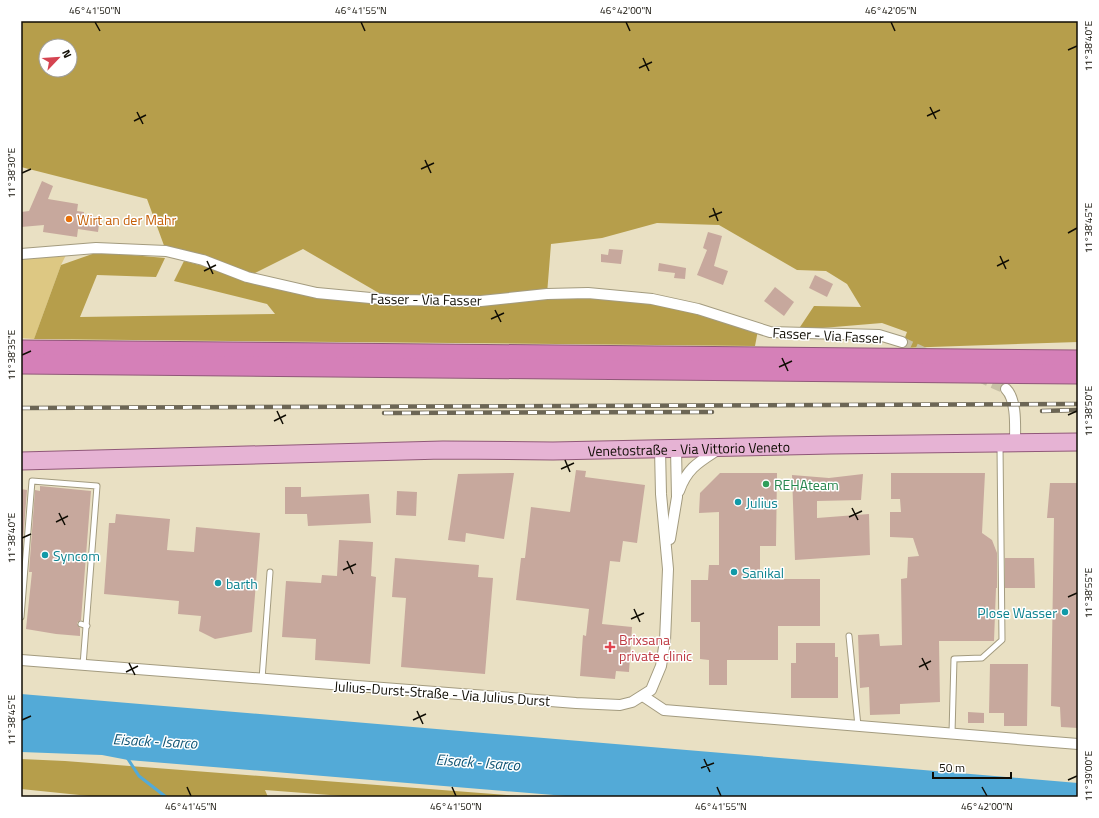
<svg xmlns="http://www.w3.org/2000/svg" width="1099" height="818" viewBox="0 0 1099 818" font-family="'Titillium Web',sans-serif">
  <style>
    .green { fill: #ddc883 }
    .forest { fill: #b69e4b; fill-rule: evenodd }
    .water { fill: #53aad7 }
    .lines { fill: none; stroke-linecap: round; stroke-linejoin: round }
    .stream { stroke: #53aad7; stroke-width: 3 }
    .building { fill: #c7a89d }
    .street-tunnel { stroke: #c8c0a6; stroke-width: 10; stroke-dasharray: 10 5; stroke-linecap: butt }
    .lane-casing { stroke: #a39b7f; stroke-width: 7 }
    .street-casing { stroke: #a39b7f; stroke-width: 12 }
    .primary-casing { stroke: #905879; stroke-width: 19 }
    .highway-casing { stroke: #905879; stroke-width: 21 }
    .lane { stroke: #fff; stroke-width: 5 }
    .street { stroke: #fff; stroke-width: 10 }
    .primary { stroke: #e6b3d4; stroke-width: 17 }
    .highway { stroke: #d580b8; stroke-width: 19 }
    .rail-casing { stroke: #6c6655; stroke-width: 4.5 }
    .rail { stroke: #fff; stroke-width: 3; stroke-dasharray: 9; stroke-linecap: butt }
    .ticks { fill: none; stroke: #100d04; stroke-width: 1.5 }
    .food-dot { fill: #e8710a; stroke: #fff; stroke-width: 1.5 }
    .leisure-dot { fill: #2e9e5b; stroke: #fff; stroke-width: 1.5 }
    .culture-dot { fill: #0f9aa8; stroke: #fff; stroke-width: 1.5 }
    .health-dot { fill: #e0444e; stroke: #fff; stroke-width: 1.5 }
    .labels { text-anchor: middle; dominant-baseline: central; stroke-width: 3; stroke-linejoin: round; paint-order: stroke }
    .food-label { font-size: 14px; fill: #c56008; stroke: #fff; text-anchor: start }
    .street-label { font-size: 14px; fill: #100d04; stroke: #fff }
    .leisure-label { font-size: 14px; fill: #27864d; stroke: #fff; text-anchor: start }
    .culture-label { font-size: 14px; fill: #0d838f; stroke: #fff; text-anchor: start }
    .health-label { font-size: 14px; fill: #be3a42; stroke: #fff; text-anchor: start }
    .water-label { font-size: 15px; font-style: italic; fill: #125675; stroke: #fff }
    .neatline { fill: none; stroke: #100d04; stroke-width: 1.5 }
    .ticks-label { font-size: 10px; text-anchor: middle; fill: #100d04 }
  </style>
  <rect width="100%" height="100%" fill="#e9e0c3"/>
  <path class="green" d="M68 251 61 265 34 339 21 338V255Z"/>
  <g class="forest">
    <path d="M21 21H1078V342L901 348 907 332 882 323 798 330 814 306 861 307 847 284 826 271 797 270 719 225 657 223 602 238 551 244 547 294 652 299 758 330 755 346 34 339 61 265 98 252 165 258 156 277 97 275 80 317 275 314 267 304 174 281 184 261 247 277 391 300 303 249 247 277 166 251 147 199 21 167ZM46 46H70V70H46Z"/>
    <path d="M21 759 65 761 532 797H356L265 790 268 797H99L21 789Z"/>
  </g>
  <path class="water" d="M21 694 1078 783V797H578L128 760 102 755 21 752Z"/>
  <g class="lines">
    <path class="stream" d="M126 756 139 776 166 797"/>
  </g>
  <g class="building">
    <path d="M42 181 53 186 48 199 78 204 77 211 84 212V215L100 217 98 232 78 229 77 237 43 232 44 225 21 227V212L29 211Z"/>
    <path d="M708 232 722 236 714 266 728 271 723 285 697 275 707 250 703 248Z"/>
    <path d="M609 249 623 250 621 264 601 262V254L608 255Z"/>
    <path d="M659 263 686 268 685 279 674 278 675 273 658 271Z"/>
    <path d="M815 275 833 284 827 297 809 288Z"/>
    <path d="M775 287 794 302 784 316 764 301Z"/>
    <path d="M576 470 586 471 585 477 645 485 637 543 623 541 620 562 610 561 602 624 632 627 629 672 616 671 615 679 580 676 583 635 586 636 589 609 516 600 521 558H525L531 507 570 512Z"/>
    <path d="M514 473 504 539 466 533 465 542 448 540 458 474Z"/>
    <path d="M720 473H777L776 546H760V579H820V626H778V660H727V685H709V660L700 659V622H691V580H708L709 565H719V512L699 513 700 493Z"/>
    <path d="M891 473H985L982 533 992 540 997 553V588H996L994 641H939L940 702 900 704V714L870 715 869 687 860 688 858 635 879 634 880 646 902 645 901 579 907 578 908 557 919 556 913 538 890 537V512H901L900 499H891Z"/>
    <path d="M863 474 861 500 817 501V518L869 514 870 555 795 560 792 475 829 478Z"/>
    <path d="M1050 483H1078V728L1061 727 1060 707 1051 706 1054 518H1047Z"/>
    <path d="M40 486 91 491 81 620 77 623 80 628V636L56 634 26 629 32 572H29L35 490 40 491Z"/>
    <path d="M285 487H301V497L369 494 371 523 308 526 307 514H285Z"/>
    <path d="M21 489 27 490 21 567Z"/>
    <path d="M397 491 417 492 416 516 396 515Z"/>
    <path d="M116 514 170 519 167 550 194 552 196 527 260 533 252 632 215 639 199 631 201 616 178 614 179 601 104 594 109 523H115Z"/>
    <path d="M339 540 373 542 371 576 376 577 370 664 315 660 316 639 282 637 286 581 321 583 322 575 337 576Z"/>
    <path d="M395 558 479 565 478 577 493 578 485 674 401 667 406 598 392 597Z"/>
    <path d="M1005 558H1034L1035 588H1005Z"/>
    <path d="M796 643H835V657H838V698H791V663H796Z"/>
    <path d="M990 664H1028L1027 726H1004V713H989Z"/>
    <path d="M968 712 984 713V723H968Z"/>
  </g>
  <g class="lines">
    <g class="street-tunnel">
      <path d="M902 342 928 354"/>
      <path d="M979 377 1006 389"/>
    </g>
    <g class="lane-casing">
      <g id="lane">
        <path d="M21 617 32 481 97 486 83 665"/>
        <path d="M81 624 87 626"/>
        <path d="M849 636 858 726"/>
        <path d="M262 679 270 572"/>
        <path d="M952 733 954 659 982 658 1002 640 1000 446"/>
      </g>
    </g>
    <g class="street-casing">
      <g id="street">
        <path d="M21 254 96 248 166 251 203 260 247 277 317 293 392 300 481 301 547 294 588 293 652 299 698 309 770 332 879 335 902 342"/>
        <path d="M1006 389C1017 400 1015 427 1015 442"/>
        <path d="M679 491C687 468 699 462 719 449"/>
        <path d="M670 539 677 497 676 449"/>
        <path d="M21 660 576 703 620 705 632 702 651 690 661 666 665 641 668 569 661 494 660 449"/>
        <path d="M643 696 664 710 1078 744"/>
      </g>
    </g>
    <g class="primary-casing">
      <g id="primary">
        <path id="s1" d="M21 461 443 450 553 451 831 445 1078 442"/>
      </g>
    </g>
    <g class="highway-casing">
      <g id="highway">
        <path d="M21 350 1078 360"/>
        <path d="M21 364 1078 374"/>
      </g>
    </g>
    <use href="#lane" class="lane"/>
    <use href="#street" class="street"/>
    <use href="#primary" class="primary"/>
    <use href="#highway" class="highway"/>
    <g class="rail-casing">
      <g id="rail">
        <path d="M21 408 1078 404"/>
        <path d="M1042 411 1078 410"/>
        <path d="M384 413 712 412"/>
      </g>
    </g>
    <use href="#rail" class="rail"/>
  </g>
  <path class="ticks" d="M95 22 100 31M361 22 365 31M626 22 630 31M891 22 895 31M1068 50 1077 46M643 58 649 71M639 68 652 62M930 107 936 119M137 112 143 124M927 116 940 110M134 121 146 115M425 160 431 173M421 169 434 163M22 173 31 169M713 208 718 221M709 217 722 212M1068 233 1077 228M1000 256 1006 269M207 261 213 274M997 266 1009 260M204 271 216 265M495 310 501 322M491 319 504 313M22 355 31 351M782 358 788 371M779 367 792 361M277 411 283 424M1068 415 1077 411M274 421 286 415M565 460 570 472M561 469 574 463M852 508 858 520M59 513 65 525M849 517 862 511M56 522 68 516M22 538 31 534M347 561 353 574M343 570 356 564M1068 597 1077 593M634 609 640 622M631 619 644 613M922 658 928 670M129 663 135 675M919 667 931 661M126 672 138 666M417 711 423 724M22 720 31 716M413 720 426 714M704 759 710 772M701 768 714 763M1068 780 1077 776M187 787 191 796M452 787 456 796M717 787 721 796M982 787 987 796"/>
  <circle class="food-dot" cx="69" cy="219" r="4"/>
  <circle class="leisure-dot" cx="766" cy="484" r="4"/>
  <g class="culture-dot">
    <circle cx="738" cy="502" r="4"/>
    <circle cx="45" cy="555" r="4"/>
    <circle cx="734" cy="572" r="4"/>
    <circle cx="218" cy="583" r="4"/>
    <circle cx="1065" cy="612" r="4"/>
  </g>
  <path class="health-dot" d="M608 641h4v4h4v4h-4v4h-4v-4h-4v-4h4z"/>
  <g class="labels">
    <g class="food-label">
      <text x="77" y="219">Wirt an der Mahr</text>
    </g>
    <g class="street-label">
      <text transform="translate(426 299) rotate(1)">Fasser - Via Fasser</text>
      <text transform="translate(828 335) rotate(3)">Fasser - Via Fasser</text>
      <text stroke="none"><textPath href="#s1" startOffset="668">Venetostraße - Via Vittorio Veneto</textPath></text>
      <text transform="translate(442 693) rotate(4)">Julius-Durst-Straße - Via Julius Durst</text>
    </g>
    <g class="leisure-label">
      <text x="774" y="484">REHAteam</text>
    </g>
    <g class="culture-label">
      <text x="746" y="502">Julius</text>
      <text x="53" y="555">Syncom</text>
      <text x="742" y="572">Sanikal</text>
      <text x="226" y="583">barth</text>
      <text x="1057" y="612" text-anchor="end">Plose Wasser</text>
    </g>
    <g class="health-label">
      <text x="619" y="639">Brixsana<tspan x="619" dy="16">private clinic</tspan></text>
    </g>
    <g class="water-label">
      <text transform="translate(155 741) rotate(3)">Eisack - Isarco</text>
      <text transform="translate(478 762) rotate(4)">Eisack - Isarco</text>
    </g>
  </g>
  <rect width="1099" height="818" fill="none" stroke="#ffffff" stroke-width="44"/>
  <g transform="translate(58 58) rotate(65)"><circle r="19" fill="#ffffff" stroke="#9f9e9b"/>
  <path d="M0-3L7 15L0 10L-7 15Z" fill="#d54451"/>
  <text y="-6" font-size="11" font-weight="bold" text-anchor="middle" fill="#100d04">N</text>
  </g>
  <path d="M933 772v6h78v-6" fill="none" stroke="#100d04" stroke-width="2"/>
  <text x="939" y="772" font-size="12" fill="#100d04" stroke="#ffffff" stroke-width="3" paint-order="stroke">50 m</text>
  <rect x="22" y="22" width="1055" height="774" class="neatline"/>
  <g class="ticks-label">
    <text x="95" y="14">46°41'50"N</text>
    <text x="361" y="14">46°41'55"N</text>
    <text x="626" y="14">46°42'00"N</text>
    <text x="891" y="14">46°42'05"N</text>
    <text transform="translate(1088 46) rotate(-90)" y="4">11°38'40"E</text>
    <text transform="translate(11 173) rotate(-90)" y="4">11°38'30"E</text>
    <text transform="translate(1088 228) rotate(-90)" y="4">11°38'45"E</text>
    <text transform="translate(11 355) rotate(-90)" y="4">11°38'35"E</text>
    <text transform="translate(1088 411) rotate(-90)" y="4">11°38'50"E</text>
    <text transform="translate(11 538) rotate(-90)" y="4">11°38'40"E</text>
    <text transform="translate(1088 593) rotate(-90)" y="4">11°38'55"E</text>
    <text transform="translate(11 720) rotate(-90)" y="4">11°38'45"E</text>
    <text transform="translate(1088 776) rotate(-90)" y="4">11°39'00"E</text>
    <text x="191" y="810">46°41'45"N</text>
    <text x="456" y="810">46°41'50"N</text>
    <text x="721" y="810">46°41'55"N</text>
    <text x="987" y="810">46°42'00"N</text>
  </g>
</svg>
